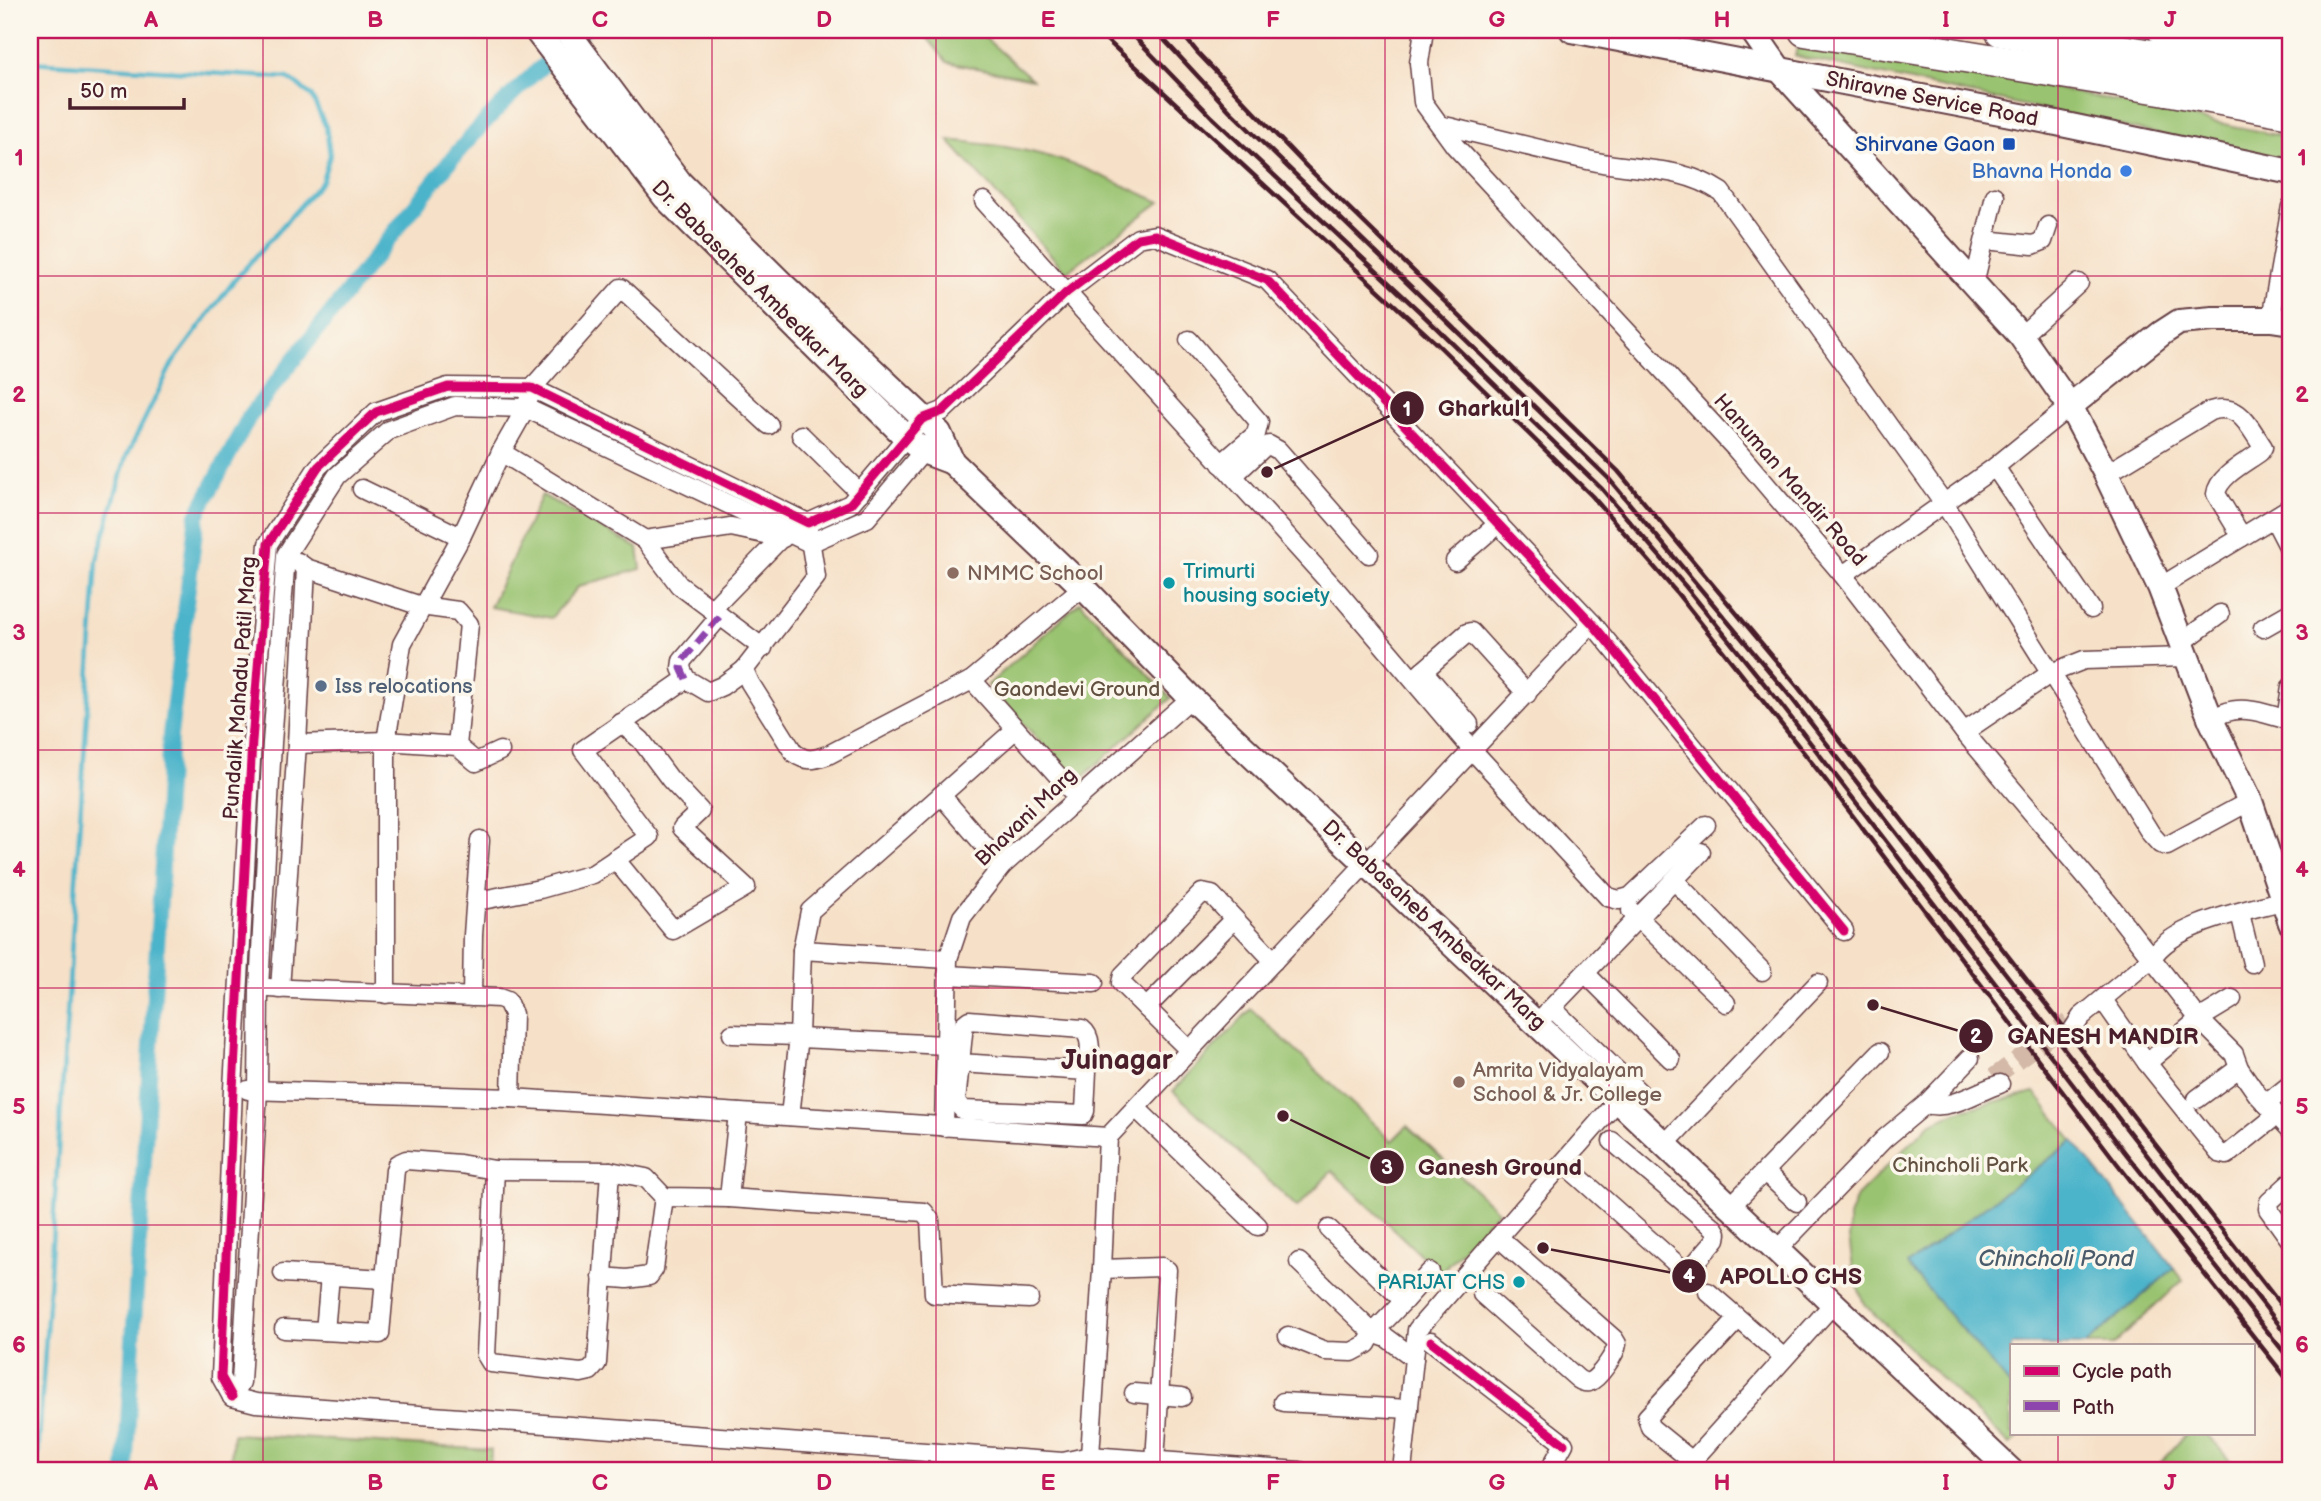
<svg xmlns="http://www.w3.org/2000/svg" width="2321" height="1501" viewBox="0 0 2321 1501" font-family="'Balsamiq Sans',sans-serif">
  <style>
    .green { fill: #99c370; stroke: #72714e; stroke-width: 2 }
    .water { fill: #4bb4ca; stroke: #4a6a7a; stroke-width: 2 }
    .lines { fill: none; stroke-linecap: round; stroke-linejoin: round }
    .stream { stroke: #4bb4ca; stroke-width: 4.5 }
    .canal { stroke: #4bb4ca; stroke-width: 16 }
    .street-tunnel { stroke: #d4b9a8; stroke-width: 18; stroke-dasharray: 18 9; stroke-linecap: butt }
    .street-casing { stroke: #643c42; stroke-width: 21 }
    .secondary-casing { stroke: #643c42; stroke-width: 28 }
    .highway-casing { stroke: #643c42; stroke-width: 35 }
    .street { stroke: #fff; stroke-width: 18 }
    .secondary { stroke: #fff; stroke-width: 24 }
    .highway { stroke: #fff; stroke-width: 32 }
    .rail { stroke: #4a1f2b; stroke-width: 4.5 }
    .quiet { stroke: #8e44ad; stroke-width: 7; stroke-dasharray: 14 7; stroke-linecap: butt }
    .cycleway-casing { stroke: #fbf7ec; stroke-width: 13 }
    .cycleway { stroke: #d6006c; stroke-width: 9 }
    .grid { fill: none; stroke: #c2185b; stroke-width: 2; stroke-opacity: 0.55 }
    .transit-dot { fill: #1a4fb4; stroke: #fbf7ec; stroke-width: 2.5 }
    .shop-dot { fill: #3f7fe0; stroke: #fbf7ec; stroke-width: 2.5 }
    .education-dot { fill: #8d6e63; stroke: #fbf7ec; stroke-width: 2.5 }
    .culture-dot { fill: #0f9aa8; stroke: #fbf7ec; stroke-width: 2.5 }
    .service-dot { fill: #5c6f8a; stroke: #fbf7ec; stroke-width: 2.5 }
    .labels { text-anchor: middle; dominant-baseline: central; stroke-width: 7; stroke-linejoin: round; paint-order: stroke }
    .street-label { font-size: 21px; fill: #4a1f2b; stroke: #fbf7ec }
    .transit-label { font-size: 21px; fill: #164399; stroke: #fbf7ec; text-anchor: end }
    .shop-label { font-size: 21px; fill: #366cbe; stroke: #fbf7ec; text-anchor: end }
    .culture-label { font-size: 21px; fill: #0d838f; stroke: #fbf7ec; text-anchor: start }
    .education-label { font-size: 21px; fill: #785e54; stroke: #fbf7ec; text-anchor: start }
    .service-label { font-size: 21px; fill: #4e5e75; stroke: #fbf7ec; text-anchor: start }
    .park-label { font-size: 21px; fill: #625040; stroke: #fbf7ec }
    .water-label { font-size: 23px; font-style: italic; fill: #4a5b6b; stroke: #fbf7ec }
    .district-label { font-size: 28px; font-weight: bold; fill: #4a1f2b; stroke: #fbf7ec }
    .leader { fill: none; stroke: #4a1f2b; stroke-width: 2.5 }
    .callout-dot { fill: #4a1f2b; stroke: #fbf7ec; stroke-width: 2.5 }
    .mark-label { font-size: 21px; text-anchor: middle; font-weight: bold; fill: #fff }
    .callout-label { font-size: 23px; text-anchor: middle; font-weight: bold; fill: #4a1f2b; stroke: #fbf7ec; stroke-width: 7; stroke-linejoin: round; paint-order: stroke }
    .neatline { fill: none; stroke: #c2185b; stroke-width: 2.5 }
    .grid-label { font-size: 23px; text-anchor: middle; font-weight: bold; fill: #c2185b }
  </style>
  <rect width="100%" height="100%" fill="#fbf7ec"/>
  <filter id="ink" filterUnits="userSpaceOnUse"><feTurbulence type="fractalNoise" baseFrequency=".0143" numOctaves="2"/><feDisplacementMap in="SourceGraphic" scale="14" xChannelSelector="R" yChannelSelector="G"/><feConvolveMatrix kernelMatrix="1 2 1 2 8 2 1 2 1" color-interpolation-filters="sRGB"/></filter>
  <filter id="wash" filterUnits="userSpaceOnUse"><feTurbulence type="fractalNoise" baseFrequency=".00686" numOctaves="4" result="noise"/><feDisplacementMap in="SourceGraphic" scale="28" xChannelSelector="R" yChannelSelector="G"/><feGaussianBlur stdDeviation="1.57" result="paint"/><feColorMatrix in="noise" values="0 0 0 0 0 0 0 0 0 0 0 0 0 0 0 0 0 1.4 0 .05"/><feComposite in="paint" operator="in"/></filter>
  <g filter="url(#wash)">
    <rect width="100%" height="100%" fill="#f6e0c7"/>
    <g class="green">
      <path d="M921 30H976L1032 79 947 62Z"/>
      <path d="M1800 35 2291 138V163L1795 56Z"/>
      <path d="M948 140C983 144 1017 147 1050 157 1088 168 1124 186 1160 202L1066 272Z"/>
      <path d="M542 495 638 548 641 569 579 586 551 618 490 607Z"/>
      <path d="M1080 602 1171 698 1077 782 988 685Z"/>
      <path d="M1251 1009 1392 1141 1407 1126 1498 1211 1440 1273 1332 1171 1297 1207 1173 1091Z"/>
      <path d="M2035 1092 2073 1141 1908 1265 2011 1387V1433H2023L2010 1445 1864 1304 1854 1276 1849 1238V1217L1857 1196 1930 1124 1958 1111Z"/>
      <path d="M2174 1268 2183 1280 2114 1345H2085Z"/>
      <path d="M2187 1433H2206L2239 1471H2153Z"/>
      <path d="M233 1434 491 1450 490 1471H230Z"/>
    </g>
    <path class="water" d="M2073 1141 2174 1268 2085 1345H2011V1387L1907 1265Z"/>
    <g class="lines">
      <path class="stream" d="M30 62 288 78 311 95 326 127 330 155 322 181 233 282 172 364 126 457 97 560 37 1471"/>
      <path class="canal" d="M125 1471 170 735 197 515 249 417 451 160C491 112 535 71 583 30"/>
    </g>
  </g>
  <g filter="url(#ink)">
    <g class="lines">
      <path class="street-tunnel" d="M1994 1077 2068 1022"/>
      <g class="street-casing">
        <g id="street">
          <path d="M1424 30 1419 63 1423 102 1455 146 1734 447 1843 575 1964 732 2110 905 2199 1019 2234 1054 2239 1068 2257 1094 2291 1130"/>
          <path d="M1440 125C1492 137 1544 151 1597 162 1641 171 1682 166 1721 192L1944 503 2051 673 1964 732"/>
          <path d="M984 201 1338 592 1474 752 1608 897 1619 900 1630 897 1706 825"/>
          <path d="M1985 240 2033 245 2043 241 2048 226"/>
          <path d="M1974 284 1995 196"/>
          <path d="M2271 319 2291 206"/>
          <path d="M2021 336 2079 283"/>
          <path d="M1189 340 1259 422 1256 434 1221 464"/>
          <path d="M801 435 860 493"/>
          <path d="M501 452 645 540 679 585 763 648"/>
          <path d="M1995 467 2091 609"/>
          <path d="M2106 474 2210 411C2240 402 2248 425 2263 447L2260 452C2247 462 2218 476 2216 494L2242 537"/>
          <path d="M1233 476 1263 448 1269 445 1278 450 1369 554"/>
          <path d="M362 489 461 537"/>
          <path d="M2274 519 2291 552"/>
          <path d="M809 533 816 577 744 670 750 683 794 753C806 762 814 760 828 755L972 680 1083 587"/>
          <path d="M645 540 731 527 783 538"/>
          <path d="M1455 561 1499 523"/>
          <path d="M298 562 306 568 421 606 458 611 469 624 457 746"/>
          <path d="M1843 575 1995 467 2070 406"/>
          <path d="M2160 587 2291 507"/>
          <path d="M712 609 781 538"/>
          <path d="M2263 628 2291 612"/>
          <path d="M2181 643 2220 614"/>
          <path d="M2186 657 2084 660 2051 673 2151 834 2160 844 2167 846 2250 801"/>
          <path d="M1423 671 1469 724"/>
          <path d="M686 679 681 668 682 661 720 616"/>
          <path d="M1414 679 1467 633 1471 632 1527 694"/>
          <path d="M972 680 1078 798"/>
          <path d="M2211 720C2216 717 2222 713 2227 712 2246 705 2273 716 2291 721"/>
          <path d="M2286 720 2291 687"/>
          <path d="M297 744 386 741 457 746 476 762 500 751"/>
          <path d="M941 795 1002 866"/>
          <path d="M615 859 673 930 746 887 682 828 700 811 670 779 641 740 621 723"/>
          <path d="M1674 880 1762 971"/>
          <path d="M477 901 540 889 593 874 649 837 583 750 686 679 708 692 722 686 744 670"/>
          <path d="M1631 911 1726 1003"/>
          <path d="M2240 913 2252 963"/>
          <path d="M802 950 948 959"/>
          <path d="M1585 973 1671 1059"/>
          <path d="M947 975 1094 983"/>
          <path d="M268 988 499 998 507 1001 513 1014 511 1098"/>
          <path d="M280 989 297 744 306 568"/>
          <path d="M386 994V741L402 644 461 537 501 452 526 408 532 388 621 288 769 425"/>
          <path d="M472 997 473 935 480 840"/>
          <path d="M2103 1000 2147 1063 2219 1153 2227 1155 2277 1115"/>
          <path d="M1146 1008 1234 919"/>
          <path d="M1552 1008 1640 1093"/>
          <path d="M1537 1023 1701 852"/>
          <path d="M2072 1031 2081 1017 2152 958C2174 923 2246 911 2285 900"/>
          <path d="M732 1034 799 1036"/>
          <path d="M799 1038 946 1045"/>
          <path d="M1190 1051 1121 983 1123 975 1202 893 1212 895 1274 961"/>
          <path d="M946 1062 960 1063 1087 1071 1085 1111 1083 1115 963 1110 956 1102 964 1024 969 1020 1082 1029C1094 1038 1089 1056 1087 1071"/>
          <path d="M2147 1063 2199 1019 2232 999"/>
          <path d="M248 1090 511 1098 1108 1137 1592 623"/>
          <path d="M2197 1099 2239 1068"/>
          <path d="M1926 1104 1970 1058"/>
          <path d="M2266 1104 2291 1084"/>
          <path d="M1136 1108 1258 1226"/>
          <path d="M790 1116 799 1036 802 950 810 911 1016 729"/>
          <path d="M944 1127 948 959 962 917 1002 866 1191 698"/>
          <path d="M1665 1144 1818 983"/>
          <path d="M1563 1163 1680 1267 1686 1269 1692 1267 1716 1239 1717 1233 1714 1228 1612 1141"/>
          <path d="M495 1170 486 1355 491 1363 581 1373 590 1371 597 1363 610 1171"/>
          <path d="M1765 1172 1797 1202"/>
          <path d="M2291 1182 2269 1202 2268 1209 2291 1241"/>
          <path d="M729 1198 924 1212 930 1220 934 1294 1029 1299"/>
          <path d="M1731 1206 1880 1052"/>
          <path d="M1777 1250 1884 1139 1926 1104C1951 1111 1977 1091 2000 1084"/>
          <path d="M1299 1262 1373 1333 1387 1338 1414 1358"/>
          <path d="M1102 1269 1162 1267 1167 1270 1155 1461"/>
          <path d="M283 1273 385 1279"/>
          <path d="M602 1277 627 1279 649 1276 654 1269 664 1197"/>
          <path d="M1708 1292 1784 1358"/>
          <path d="M1482 1294 1578 1379C1581 1381 1585 1383 1589 1382 1599 1379 1616 1353 1617 1344L1614 1339 1498 1237"/>
          <path d="M1404 1301 1430 1272"/>
          <path d="M284 1329 380 1334 395 1170 397 1164 406 1160 460 1164 495 1170 610 1171 646 1178 664 1197 729 1198 738 1113"/>
          <path d="M325 1331 330 1276"/>
          <path d="M1288 1336 1325 1351 1352 1352 1367 1344 1373 1333 1404 1301 1329 1229"/>
          <path d="M1431 1341 1564 1444 1549 1471"/>
          <path d="M1134 1393 1182 1397"/>
          <path d="M232 1397 221 1377 233 1089 252 741 268 544 318 467 376 412 448 387 532 388 808 523 850 504 922 419 943 411 1066 293 1138 238 1155 235 1267 280 1592 623 1844 931"/>
          <path d="M232 1397 241 1382 258 1090 259 988 272 743 286 555 337 476 389 430 455 406 526 408 810 543 867 518 931 442"/>
          <path d="M232 1397 256 1403 1063 1462 1090 1456 1300 1471"/>
          <path d="M1283 1402 1409 1409"/>
          <path d="M1090 1456 1102 1269 1108 1137"/>
          <path d="M1692 1461 1650 1427 1647 1417 1738 1319"/>
          <path d="M1402 1471 1417 1330 1618 1100"/>
          <path d="M1683 1471 1834 1303"/>
        </g>
      </g>
      <g class="secondary-casing">
        <g id="secondary">
          <path d="M536 30 665 197 906 437 923 451 952 462"/>
          <path d="M566 30 680 183 785 287 939 433 952 462 1083 587 1191 698 2011 1471"/>
          <path d="M1572 30 2047 121 2291 172"/>
          <path d="M1752 30 1779 69 2021 336 2070 406 2106 474 2160 587 2211 720 2250 801 2291 923"/>
          <path d="M2070 406 2162 333 2179 322 2213 319H2271L2291 322"/>
        </g>
      </g>
      <g class="highway-casing">
        <g id="highway">
          <path d="M1805 30 2167 89"/>
          <path d="M2001 30 2220 68 2291 84"/>
          <path d="M2164 30 2291 58"/>
          <path d="M2278 30 2291 33"/>
          <path d="M2151 77 2167 89 2291 112"/>
        </g>
      </g>
      <use href="#street" class="street"/>
      <use href="#secondary" class="secondary"/>
      <use href="#highway" class="highway"/>
      <g class="rail">
        <path d="M1096 30 1437 344 1592 496 1677 593 1824 778 2116 1162 2291 1384"/>
        <path d="M1128 30 1212 117 1419 311 1601 488 1686 587 1779 702 2127 1155 2291 1361"/>
        <path d="M1155 30 1230 111 1609 479 1789 695 2291 1340"/>
        <path d="M1179 30 1198 53 1307 167 1618 471 1798 687 2291 1318"/>
      </g>
      <path class="quiet" d="M686 679 681 668 682 661 720 616"/>
      <g class="cycleway-casing">
        <g id="cycleway">
          <path d="M1431 1341 1564 1444"/>
          <path d="M232 1397 221 1377 233 1089 252 741 268 544 318 467 376 412 448 387 532 388 808 523 850 504 922 419 943 411 1066 293 1138 238 1155 235 1267 280 1592 623 1844 931"/>
        </g>
      </g>
      <use href="#cycleway" class="cycleway"/>
    </g>
  </g>
  <path class="grid" d="M263 30V1471M487 30V1471M712 30V1471M936 30V1471M1160 30V1471M1385 30V1471M1609 30V1471M1834 30V1471M2058 30V1345M30 276H2291M30 513H2291M30 750H2291M30 988H2291M30 1225H2291M2058 1433V1471"/>
  <rect class="transit-dot" x="2002" y="137" width="14" height="14" rx="3.5"/>
  <circle class="shop-dot" cx="2126" cy="171" r="7"/>
  <g class="education-dot">
    <circle cx="953" cy="573" r="7"/>
    <circle cx="1459" cy="1082" r="7"/>
  </g>
  <g class="culture-dot">
    <circle cx="1169" cy="583" r="7"/>
    <circle cx="1519" cy="1282" r="7"/>
  </g>
  <circle class="service-dot" cx="321" cy="686" r="7"/>
  <g class="labels">
    <g class="street-label">
      <text transform="translate(1932 99) rotate(11)">Shiravne Service Road</text>
      <text transform="translate(760 289) rotate(45)">Dr. Babasaheb Ambedkar Marg</text>
      <text transform="translate(1790 480) rotate(49)">Hanuman Mandir Road</text>
      <text transform="translate(240 688) rotate(-86)">Pundalik Mahadu Patil Marg</text>
      <text transform="translate(1026 817) rotate(-44)">Bhavani Marg</text>
      <text transform="translate(1434 925) rotate(43)">Dr. Babasaheb Ambedkar Marg</text>
    </g>
    <g class="transit-label">
      <text x="1995" y="144">Shirvane Gaon</text>
    </g>
    <g class="shop-label">
      <text x="2112" y="171">Bhavna Honda</text>
    </g>
    <g class="culture-label">
      <text x="1183" y="571">Trimurti<tspan x="1183" dy="24">housing society</tspan></text>
      <text x="1505" y="1282" text-anchor="end">PARIJAT CHS</text>
    </g>
    <g class="education-label">
      <text x="967" y="573">NMMC School</text>
      <text x="1473" y="1070">Amrita Vidyalayam<tspan x="1473" dy="24">School &amp; Jr. College</tspan></text>
    </g>
    <g class="service-label">
      <text x="335" y="686">Iss relocations</text>
    </g>
    <g class="park-label">
      <text x="1077" y="689">Gaondevi Ground</text>
      <text x="1960" y="1165">Chincholi Park</text>
    </g>
    <g class="water-label">
      <text x="2056" y="1259">Chincholi Pond</text>
    </g>
    <g class="district-label">
      <text x="1117" y="1060">Juinagar</text>
    </g>
  </g>
  <path class="leader" d="M1267 472L1407 408M1873 1005L1976 1036M1283 1116L1387 1167M1543 1248L1689 1276"/>
  <g class="callout-dot">
    <circle cx="1267" cy="472" r="7"/>
    <circle cx="1873" cy="1005" r="7"/>
    <circle cx="1283" cy="1116" r="7"/>
    <circle cx="1543" cy="1248" r="7"/>
    <circle cx="1407" cy="408" r="18"/>
    <circle cx="1976" cy="1036" r="18"/>
    <circle cx="1387" cy="1167" r="18"/>
    <circle cx="1689" cy="1276" r="18"/>
  </g>
  <g class="mark-label">
    <text x="1407" y="416">1</text>
    <text x="1976" y="1043">2</text>
    <text x="1387" y="1174">3</text>
    <text x="1689" y="1283">4</text>
  </g>
  <g class="callout-label">
    <text x="1484" y="416">Gharkul1</text>
    <text x="2103" y="1044">GANESH MANDIR</text>
    <text x="1500" y="1175">Ganesh Ground</text>
    <text x="1791" y="1284">APOLLO CHS</text>
  </g>
  <rect width="2321" height="1501" fill="none" stroke="#fbf7ec" stroke-width="77"/>
  <rect x="2010" y="1344" width="245" height="91" fill="#fbf7ec" stroke="#b4a19f" stroke-width="2"/>
  <rect x="2024" y="1366" width="35" height="10" fill="#d6006c" stroke="#b4a19f" stroke-width="2"/>
  <text x="2072" y="1378" font-size="21" fill="#4a1f2b">Cycle path</text>
  <rect x="2024" y="1401" width="35" height="10" fill="#8e44ad" stroke="#b4a19f" stroke-width="2"/>
  <text x="2072" y="1414" font-size="21" fill="#4a1f2b">Path</text>
  <path d="M70 98v10h114v-10" fill="none" stroke="#4a1f2b" stroke-width="3.5"/>
  <text x="80" y="98" font-size="21" fill="#4a1f2b" stroke="#fbf7ec" stroke-width="5" paint-order="stroke">50 m</text>
  <rect x="38" y="38" width="2244" height="1424" class="neatline"/>
  <g class="grid-label">
    <text x="151" y="27">A</text>
    <text x="375" y="27">B</text>
    <text x="600" y="27">C</text>
    <text x="824" y="27">D</text>
    <text x="1048" y="27">E</text>
    <text x="1273" y="27">F</text>
    <text x="1497" y="27">G</text>
    <text x="1722" y="27">H</text>
    <text x="1946" y="27">I</text>
    <text x="2170" y="27">J</text>
    <text x="19" y="165">1</text>
    <text x="2302" y="165">1</text>
    <text x="19" y="402">2</text>
    <text x="2302" y="402">2</text>
    <text x="19" y="640">3</text>
    <text x="2302" y="640">3</text>
    <text x="19" y="877">4</text>
    <text x="2302" y="877">4</text>
    <text x="19" y="1114">5</text>
    <text x="2302" y="1114">5</text>
    <text x="19" y="1352">6</text>
    <text x="2302" y="1352">6</text>
    <text x="151" y="1490">A</text>
    <text x="375" y="1490">B</text>
    <text x="600" y="1490">C</text>
    <text x="824" y="1490">D</text>
    <text x="1048" y="1490">E</text>
    <text x="1273" y="1490">F</text>
    <text x="1497" y="1490">G</text>
    <text x="1722" y="1490">H</text>
    <text x="1946" y="1490">I</text>
    <text x="2170" y="1490">J</text>
  </g>
</svg>
